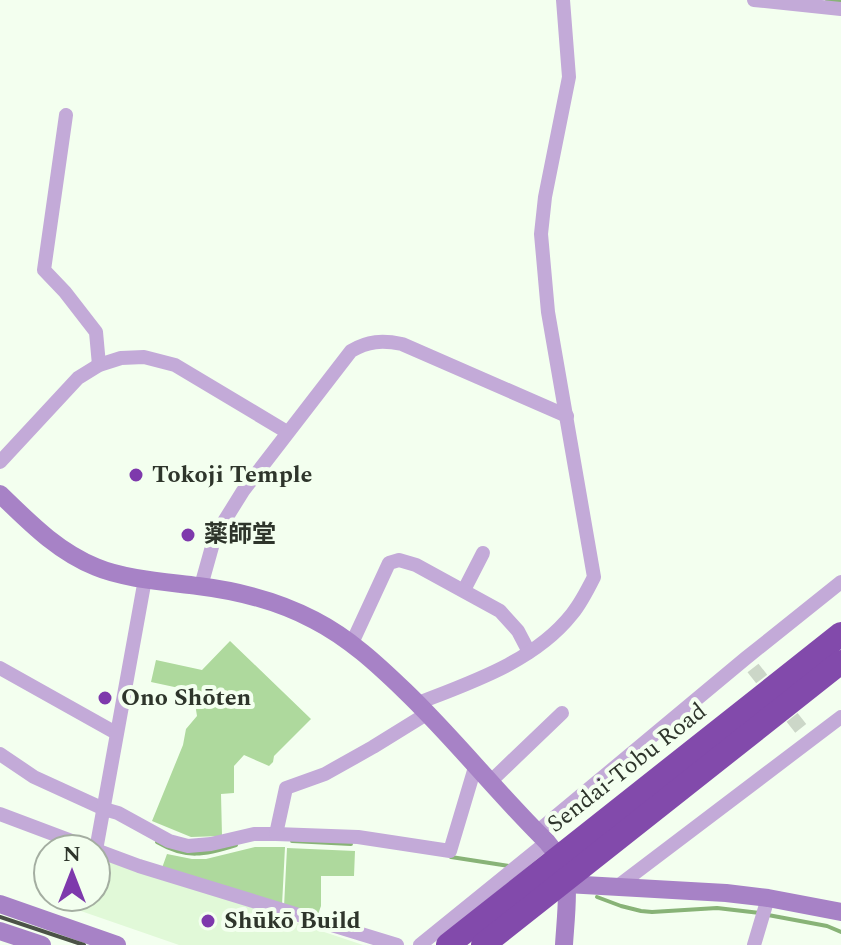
<svg xmlns="http://www.w3.org/2000/svg" width="841" height="945" viewBox="0 0 841 945" font-family="Spectral,'Noto Sans JP',serif">
  <style>
    .built { fill: #e1f9d8 }
    .green { fill: #aed99d }
    .lines { fill: none; stroke-linecap: round; stroke-linejoin: round }
    .stream { stroke: #88b377; stroke-width: 4 }
    .street-tunnel { stroke: #ccd7c8; stroke-width: 14; stroke-dasharray: 14 7; stroke-linecap: butt }
    .street { stroke: #c3aad8; stroke-width: 14 }
    .secondary { stroke: #a782c6; stroke-width: 18 }
    .highway { stroke: #824aab; stroke-width: 24 }
    .rail { stroke: #4b5247; stroke-width: 4 }
    .poi-dot { fill: #7e39ac; stroke: #f3ffef; stroke-width: 3 }
    .labels { text-anchor: middle; dominant-baseline: central; stroke-width: 8; stroke-linejoin: round; paint-order: stroke }
    .poi-label { font-size: 24px; font-weight: bold; fill: #2e352b; stroke: #f3ffef; text-anchor: start }
    .street-label { font-size: 24px; fill: #2e352b; stroke: #f3ffef }
  </style>
  <rect width="100%" height="100%" fill="#f3ffef"/>
  <path class="built" d="M96 857 229 900 363 945H179L78 910 82 897H96Z"/>
  <g class="green">
    <path d="M230 641 311 719 274 756 273 762 269 766 244 755 234 766V793L221 794 222 836 191 837 152 821 183 745 186 729 197 716 193 691 151 682 156 660 202 670Z"/>
    <path d="M255 847H285L282 905 162 868 167 854 192 859H206Z"/>
    <path d="M287 848 355 851 354 876H321V906L317 917 284 907Z"/>
  </g>
  <g class="lines">
    <g class="stream">
      <path d="M827 0 841 1"/>
      <path d="M292 841 351 844"/>
      <path d="M157 842C186 859 205 855 236 845"/>
      <path d="M451 857 509 866"/>
      <path d="M597 897 621 906 641 911 652 912 717 908 760 913"/>
      <path d="M768 915 827 926 841 932"/>
    </g>
    <path class="street-tunnel" d="M753 668 802 730"/>
    <g class="street">
      <path d="M754 0 841 9"/>
      <path d="M66 115 44 270 65 292 96 332 99 365"/>
      <path d="M0 462 78 378 99 365 121 358 144 357 175 365 287 432"/>
      <path d="M201 586 215 536 243 491 351 351C368 341 382 340 402 344L567 416"/>
      <path d="M464 590 483 553"/>
      <path d="M352 643 389 563 399 560 416 565 500 611 518 631 529 652"/>
      <path d="M0 668 116 733"/>
      <path d="M418 703C472 682 535 661 572 614 581 603 588 589 594 577L548 312 541 234 545 197 569 77 563 0"/>
      <path d="M0 754 34 777 104 809 118 813 169 841 188 846 211 844 254 834H276L358 837 450 851 476 764"/>
      <path d="M491 781 562 713"/>
      <path d="M0 814 93 849"/>
      <path d="M537 832 746 658 841 582"/>
      <path d="M276 834 286 788 325 774 373 747 428 713"/>
      <path d="M96 850 139 866 397 945"/>
      <path d="M96 850 145 579"/>
      <path d="M618 886 841 717"/>
      <path d="M420 945 547 842"/>
      <path d="M754 945 768 898"/>
    </g>
    <g class="secondary">
      <path d="M0 494C30 523 57 551 96 567 124 579 168 582 198 586 239 591 278 601 314 620 349 638 377 664 405 691 455 739 498 794 547 842 552 849 559 855 562 863 571 881 565 924 564 945"/>
      <path d="M566 884 726 893 768 898 841 912"/>
      <path d="M0 904 117 945"/>
      <path d="M0 931 42 945"/>
    </g>
    <g class="highway">
      <path d="M448 945 841 634"/>
      <path d="M483 945 841 662"/>
    </g>
    <path class="rail" d="M0 917 84 945"/>
  </g>
  <g class="poi-dot">
    <circle cx="136" cy="475" r="8"/>
    <circle cx="188" cy="535" r="8"/>
    <circle cx="105" cy="698" r="8"/>
    <circle cx="208" cy="921" r="8"/>
  </g>
  <g class="labels">
    <g class="poi-label">
      <text x="152" y="475">Tokoji Temple</text>
      <text x="204" y="535">薬師堂</text>
      <text x="121" y="698">Ono Shōten</text>
      <text x="224" y="921">Shūkō Build</text>
    </g>
    <g class="street-label">
      <text transform="translate(627 768) rotate(-38)">Sendai-Tobu Road</text>
    </g>
  </g>
  <g transform="translate(72 873)"><circle r="38" fill="#f3ffef" stroke="#a4aea1" stroke-width="2"/>
  <path d="M0-6L14 30L0 20L-14 30Z" fill="#7e39ac"/>
  <text y="-12" font-size="22" font-weight="bold" text-anchor="middle" fill="#2e352b">N</text>
  </g>
</svg>
